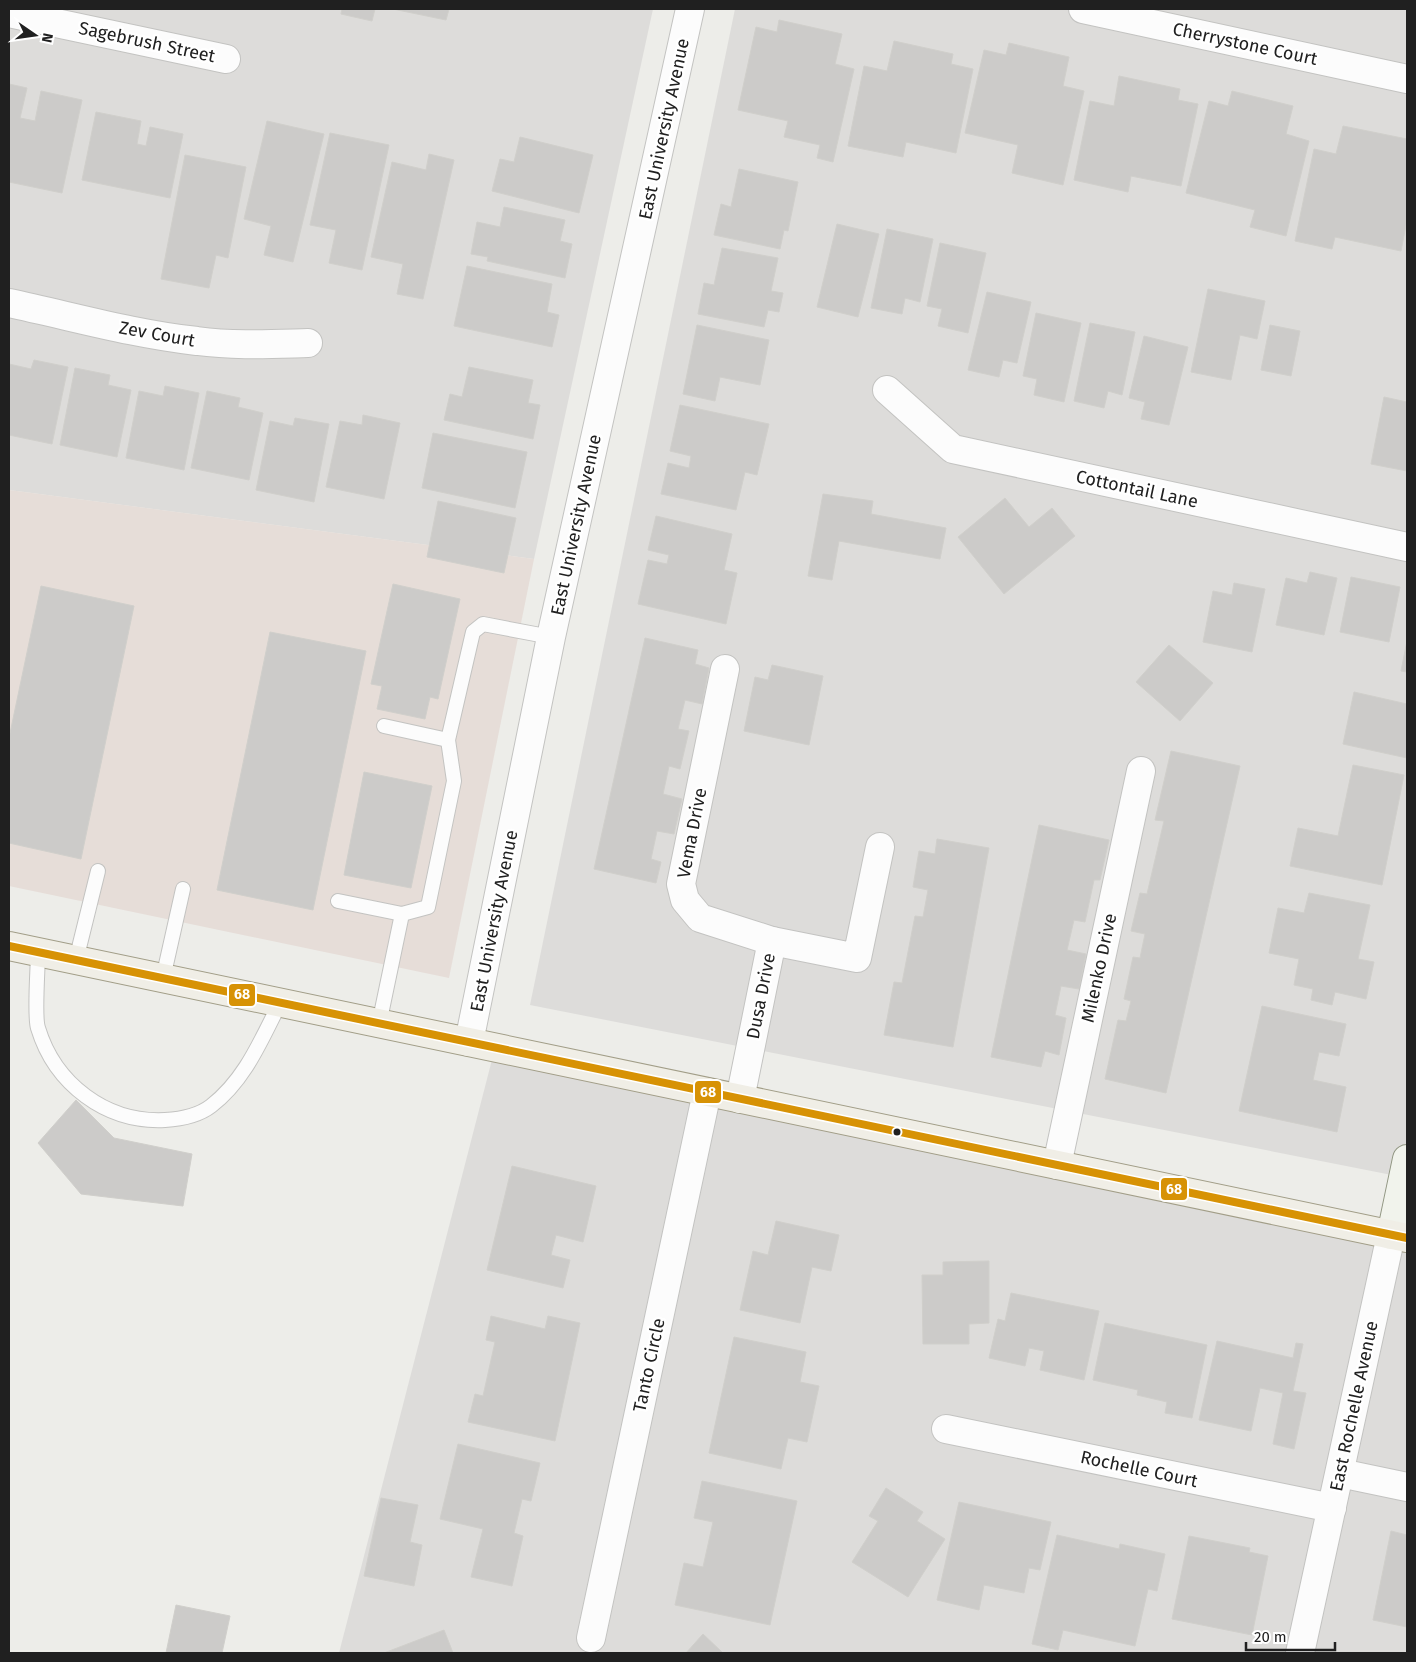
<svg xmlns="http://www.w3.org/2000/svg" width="1416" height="1662" viewBox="0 0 1416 1662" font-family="'Fira Sans',sans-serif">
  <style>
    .residential { fill: #dddcda }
    .commercial { fill: #e6ddd8 }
    .building { fill: #cccbc9; stroke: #d0cfcb }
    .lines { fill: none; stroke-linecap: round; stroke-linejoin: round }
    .lane-casing { stroke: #c3c3c1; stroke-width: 16 }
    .street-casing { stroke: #c3c3c1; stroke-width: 30 }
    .secondary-casing { stroke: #919682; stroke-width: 30 }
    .primary-casing { stroke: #a29e88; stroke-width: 30 }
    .lane { stroke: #fcfcfc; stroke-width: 14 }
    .street { stroke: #fcfcfc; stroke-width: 28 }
    .secondary { stroke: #f1f3ec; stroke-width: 28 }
    .primary { stroke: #f0eee6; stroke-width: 28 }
    .bus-1-casing { stroke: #fff; stroke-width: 11 }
    .bus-1 { stroke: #d79205; stroke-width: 8 }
    .bus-dot { fill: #202020; stroke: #fff; stroke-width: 2 }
    .labels { text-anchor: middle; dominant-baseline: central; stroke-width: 5; stroke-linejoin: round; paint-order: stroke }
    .street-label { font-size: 18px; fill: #202020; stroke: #fff }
    .line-badge { stroke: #fff; stroke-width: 2 }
    .badge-label { font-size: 14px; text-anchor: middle; font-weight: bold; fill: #fff }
  </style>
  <rect width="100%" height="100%" fill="#edede9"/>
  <g class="residential">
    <path d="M9 9H653L534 559 9 490Z"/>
    <path d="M735 9H1407V1178L530 1005Z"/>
    <path d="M495 1048 1407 1244V1653H339Z"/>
  </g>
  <path class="commercial" d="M9 490 534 559 449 978 9 886Z"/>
  <g class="building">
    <path d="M342 9H375L372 21 341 14Z"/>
    <path d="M393 9H449L446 20Z"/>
    <path d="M779 20 842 34 835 64 854 69 833 162 817 158 820 145 784 137 788 121 738 110 756 27 777 32Z"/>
    <path d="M894 41 953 54 951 64 973 69 956 153 906 142 903 157 848 146 864 66 887 71Z"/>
    <path d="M1009 43 1069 57 1063 86 1084 91 1063 185 1012 173 1018 145 965 133 984 50 1006 55Z"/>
    <path d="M1119 76 1180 89 1178 100 1198 104 1181 186 1131 176 1128 192 1074 180 1090 101 1114 106Z"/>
    <path d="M9 84 27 88 20 118 35 121 41 91 82 100 62 193 9 182Z"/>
    <path d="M1232 91 1293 106 1286 134 1309 141 1286 236 1250 227 1255 210 1186 193 1209 101 1228 106Z"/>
    <path d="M96 112 141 121 137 144 146 146 150 127 183 134 170 198 82 180Z"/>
    <path d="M267 121 324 134 293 262 264 255 271 226 244 219Z"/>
    <path d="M1343 126 1407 139V220L1401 251 1335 237 1332 249 1295 241 1314 149 1336 154Z"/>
    <path d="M330 133 389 145 362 270 329 263 336 230 310 225Z"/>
    <path d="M520 137 593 155 579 213 492 191 500 159 514 162Z"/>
    <path d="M429 154 454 160 423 299 397 294 403 264 371 257 392 162 426 170Z"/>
    <path d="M185 155 246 167 228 258 216 255 209 288 161 279Z"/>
    <path d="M739 169 798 182 788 231 784 230 780 249 714 235 721 204 731 207Z"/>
    <path d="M504 207 565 220 560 241 572 244 565 278 487 261 488 257 471 254 477 222 500 227Z"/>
    <path d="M837 224 879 234 858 317 817 307Z"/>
    <path d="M887 229 933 239 920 302 905 298 902 314 871 308Z"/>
    <path d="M940 243 986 253 968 333 938 326 942 309 927 306Z"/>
    <path d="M722 248 778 258 771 291 783 293 779 312 768 310 764 327 698 314 704 283 714 285Z"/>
    <path d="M467 266 552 284 547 312 559 315 552 347 454 326Z"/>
    <path d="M1208 289 1265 301 1257 339 1240 335 1231 380 1191 372Z"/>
    <path d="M987 292 1031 302 1017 363 1003 360 999 377 968 370Z"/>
    <path d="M1036 313 1081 323 1064 402 1034 395 1037 379 1023 376Z"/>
    <path d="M1090 323 1135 332 1122 395 1108 391 1104 408 1074 401Z"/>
    <path d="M697 325 769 340 760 385 720 377 715 401 683 394Z"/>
    <path d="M1270 325 1300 331 1291 376 1261 370Z"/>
    <path d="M1144 336 1188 347 1169 425 1141 419 1145 402 1129 398Z"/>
    <path d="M34 360 68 367 52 444 9 435V364L31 369Z"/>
    <path d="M469 367 533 380 528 403 540 405 533 439 444 420 450 394 462 397Z"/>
    <path d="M75 368 110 375 108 385 131 390 117 457 60 445Z"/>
    <path d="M165 386 199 393 184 470 126 458 139 391 163 396Z"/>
    <path d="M207 391 240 398 238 407 263 413 249 480 191 468Z"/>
    <path d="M1384 397 1407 402V471L1371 464Z"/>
    <path d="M680 405 769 424 757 475 745 472 736 510 661 494 668 463 689 468 691 456 670 451Z"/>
    <path d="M363 415 400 423 384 499 326 487 340 421 362 425Z"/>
    <path d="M295 418 329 424 314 502 256 490 270 421 293 426Z"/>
    <path d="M433 433 527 452 515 508 422 488Z"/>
    <path d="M823 494 873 501 871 514 946 528 940 559 839 541 832 580 808 576Z"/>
    <path d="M1005 498 1029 527 1052 508 1075 536 1004 594 958 537Z"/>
    <path d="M438 501 516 518 504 573 427 557Z"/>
    <path d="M656 516 732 534 724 570 737 573 726 624 638 604 648 560 667 564 669 555 648 550Z"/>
    <path d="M1310 572 1337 578 1324 635 1276 625 1286 578 1307 583Z"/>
    <path d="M1351 577 1400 587 1389 642 1340 632Z"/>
    <path d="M1234 583 1265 589 1252 652 1203 642 1213 591 1232 595Z"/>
    <path d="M393 584 460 599 438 699 430 697 425 719 377 709 382 686 371 684Z"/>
    <path d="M41 586 134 606 81 859 9 843V738Z"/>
    <path d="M270 632 366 651 313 910 217 890Z"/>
    <path d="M645 638 698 650 695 664 709 668 702 704 685 700 678 729 689 731 680 769 669 766 663 794 682 799 674 834 657 831 651 859 661 862 656 883 594 869Z"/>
    <path d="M1407 641V672L1401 671Z"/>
    <path d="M1169 645 1213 683 1180 721 1136 682Z"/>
    <path d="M772 665 823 676 809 745 744 731 755 677 768 680Z"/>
    <path d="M1354 692 1407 704V758L1343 744Z"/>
    <path d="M1171 751 1240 766 1166 1093 1105 1079 1118 1020 1126 1021 1131 1001 1124 999 1133 957 1140 958 1145 934 1131 931 1140 893 1147 894 1164 821 1155 820Z"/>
    <path d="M1353 765 1404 775 1382 885 1290 866 1298 828 1338 836Z"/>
    <path d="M364 772 432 786 411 888 344 875Z"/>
    <path d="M1039 825 1109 840 1100 880H1094L1085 922 1074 920 1067 950 1086 954 1079 989 1061 986 1055 1015 1066 1018 1059 1055 1045 1051 1041 1067 991 1057Z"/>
    <path d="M937 839 989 848 953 1047 884 1035 894 982 902 983 915 916 923 917 928 890 913 887 919 851 935 854Z"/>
    <path d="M1309 893 1370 905 1358 959 1374 962 1366 999 1335 992 1332 1005 1311 1000 1313 989 1294 985 1299 959 1269 953 1278 908 1304 913Z"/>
    <path d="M1262 1006 1346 1024 1339 1056 1319 1052 1313 1080 1346 1087 1337 1132 1239 1111Z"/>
    <path d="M76 1100 114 1138 192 1154 183 1206 81 1194 38 1143Z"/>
    <path d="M512 1166 596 1186 583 1242 556 1235 551 1255 570 1260 563 1288 487 1270Z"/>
    <path d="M776 1221 839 1235 831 1271 812 1267 800 1323 740 1310 753 1251 768 1255Z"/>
    <path d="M989 1261V1323L969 1324V1344H923L922 1275H943V1262Z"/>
    <path d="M1011 1293 1099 1311 1084 1380 1040 1370 1044 1351 1029 1348 1025 1366 989 1358 998 1319 1005 1321Z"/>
    <path d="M491 1316 545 1329 548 1316 580 1323 555 1441 468 1422 475 1394 483 1396 495 1342 486 1340Z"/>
    <path d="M1105 1323 1207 1345 1192 1418 1165 1413 1167 1402 1137 1395 1138 1390 1093 1380Z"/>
    <path d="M734 1337 806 1352 800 1382 819 1386 807 1442 788 1438 781 1469 709 1453Z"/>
    <path d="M1217 1341 1293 1358 1296 1343 1303 1344 1293 1391 1306 1393 1294 1449 1273 1444 1283 1393 1260 1388 1251 1431 1199 1420Z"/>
    <path d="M458 1444 540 1463 531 1501 522 1499 514 1533 523 1536 512 1586 471 1577 483 1529 440 1519Z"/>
    <path d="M702 1481 797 1501 770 1625 675 1605 684 1563 703 1567 713 1522 694 1518Z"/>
    <path d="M886 1488 923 1512 917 1521 945 1539 908 1597 852 1562 878 1521 869 1516Z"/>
    <path d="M381 1498 418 1505 410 1542 422 1545 414 1586 364 1576Z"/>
    <path d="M959 1502 1051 1522 1040 1570 1029 1568 1024 1593 984 1585 979 1610 937 1600Z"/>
    <path d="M1391 1531 1407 1535V1627L1373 1620Z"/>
    <path d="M1057 1535 1119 1549 1120 1544 1165 1554 1157 1591 1148 1589 1135 1646 1063 1630 1058 1650 1032 1644Z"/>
    <path d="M1189 1536 1250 1548 1249 1552 1268 1556 1252 1635 1172 1619Z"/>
    <path d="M176 1605 230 1616 222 1653H166Z"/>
    <path d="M444 1630 453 1653H384Z"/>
    <path d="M703 1634 723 1653H686Z"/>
  </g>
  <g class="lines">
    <g class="lane-casing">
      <g id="lane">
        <path d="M384 726 448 740"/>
        <path d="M338 901 402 914 428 907 454 781 448 740 473 632 483 624 551 637"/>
        <path d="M38 952C38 968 34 1016 38 1028 55 1084 106 1123 165 1120 182 1119 198 1116 211 1106 245 1080 261 1040 280 1003"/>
        <path d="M76 960 98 871"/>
        <path d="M163 978 183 889"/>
        <path d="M379 1024 402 914"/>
      </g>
    </g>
    <g class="street-casing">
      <g id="street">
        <path d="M1083 9 1407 79"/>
        <path d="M9 13 226 59"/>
        <path d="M9 303C71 316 133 334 197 341 234 346 271 344 308 343"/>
        <path d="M887 390 953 449 1407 547"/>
        <path d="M725 669 681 884 685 900 700 918 772 941 857 958 880 847"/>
        <path d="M469 1042 551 637 690 9"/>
        <path d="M740 1099 772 941"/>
        <path d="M1057 1165 1141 771"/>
        <path d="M946 1429 1332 1508"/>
        <path d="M1340 1473 1407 1487"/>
        <path d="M591 1638 707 1092"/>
        <path d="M1300 1653 1391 1235"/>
      </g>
    </g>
    <g class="secondary-casing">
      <path id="secondary" d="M1391 1235 1407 1159"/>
    </g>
    <g class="primary-casing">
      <path id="primary" d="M9 946 1407 1238"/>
    </g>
    <use href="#lane" class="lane"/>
    <use href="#street" class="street"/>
    <use href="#secondary" class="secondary"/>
    <use href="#primary" class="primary"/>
    <g class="bus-1-casing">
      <path id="bus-1" d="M9 946 1407 1238"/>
    </g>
    <use href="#bus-1" class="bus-1"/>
  </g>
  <circle class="bus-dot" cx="897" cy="1132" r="4.5"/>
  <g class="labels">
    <g class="street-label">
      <text transform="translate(147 42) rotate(12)">Sagebrush Street</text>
      <text transform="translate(1245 44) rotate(12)">Cherrystone Court</text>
      <text transform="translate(664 129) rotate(-78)">East University Avenue</text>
      <text transform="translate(157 334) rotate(10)">Zev Court</text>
      <text transform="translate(1137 489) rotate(12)">Cottontail Lane</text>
      <text transform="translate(576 525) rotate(-78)">East University Avenue</text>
      <text transform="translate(692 833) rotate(-79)">Vema Drive</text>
      <text transform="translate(494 921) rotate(-79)">East University Avenue</text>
      <text transform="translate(1099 968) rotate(-78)">Milenko Drive</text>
      <text transform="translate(761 996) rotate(-79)">Dusa Drive</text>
      <text transform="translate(649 1365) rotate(-78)">Tanto Circle</text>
      <text transform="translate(1354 1406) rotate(-78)">East Rochelle Avenue</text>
      <text transform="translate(1139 1469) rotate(12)">Rochelle Court</text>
    </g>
  </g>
  <g class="line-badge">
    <rect x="228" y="983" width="28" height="24" rx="5" fill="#d79205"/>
    <rect x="694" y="1080" width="28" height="24" rx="5" fill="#d79205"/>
    <rect x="1160" y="1177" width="28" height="24" rx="5" fill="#d79205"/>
  </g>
  <g class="badge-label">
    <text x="242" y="999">68</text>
    <text x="708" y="1097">68</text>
    <text x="1174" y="1194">68</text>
  </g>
  <rect width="1416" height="1662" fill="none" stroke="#202020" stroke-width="20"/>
  <g transform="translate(35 35) rotate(103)" stroke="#ffffff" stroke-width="4" paint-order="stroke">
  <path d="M0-4L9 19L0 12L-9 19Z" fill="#202020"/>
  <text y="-8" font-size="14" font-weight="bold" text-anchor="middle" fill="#202020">N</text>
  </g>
  <path d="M1246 1642v8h89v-8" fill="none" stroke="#202020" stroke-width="2.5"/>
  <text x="1254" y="1642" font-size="15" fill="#202020" stroke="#ffffff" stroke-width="4" paint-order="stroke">20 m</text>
</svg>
